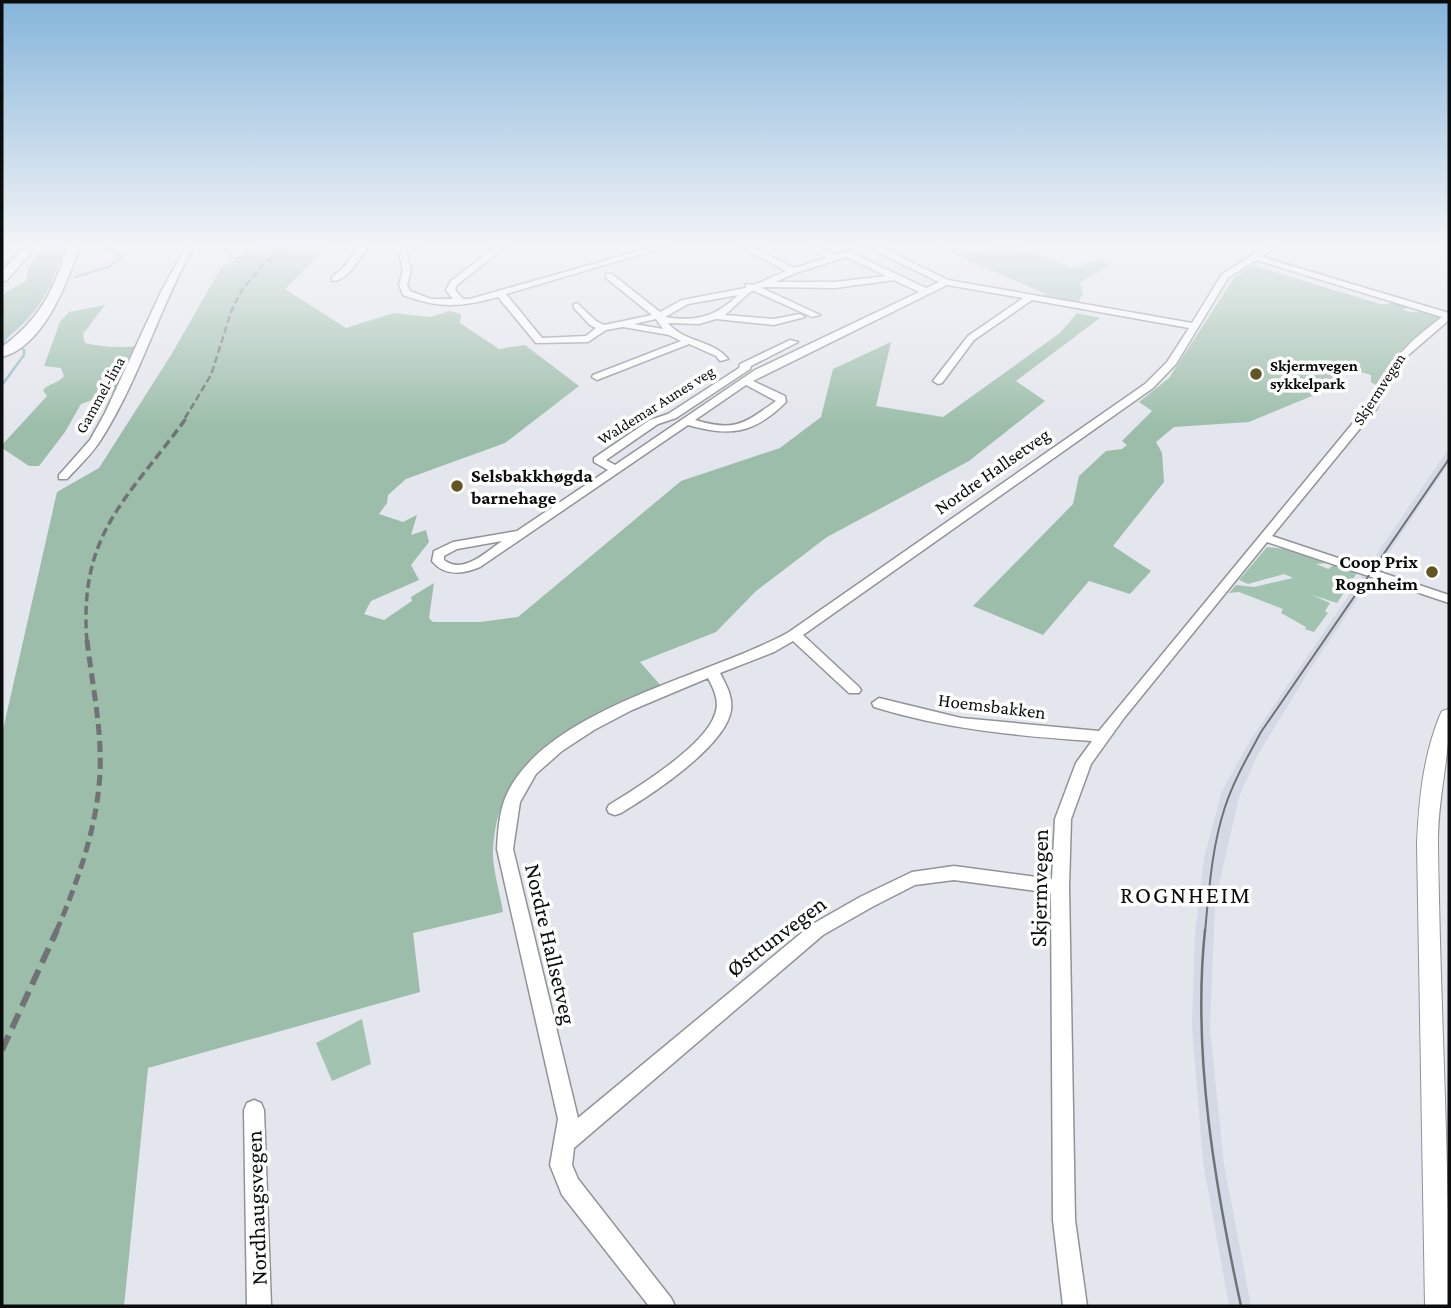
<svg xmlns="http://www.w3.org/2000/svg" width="1451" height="1308" viewBox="0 0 1451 1308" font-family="'Crimson Pro',serif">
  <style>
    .built { fill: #d4d9e6 }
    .green { fill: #a2c3b0 }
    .forest { fill: #9bbda9 }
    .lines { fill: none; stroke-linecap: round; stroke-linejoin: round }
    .stream { stroke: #90b7c5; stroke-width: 2.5 }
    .minor-casing { stroke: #909398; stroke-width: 3 }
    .major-casing { stroke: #909398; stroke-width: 2 }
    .highway-casing { stroke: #909398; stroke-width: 3 }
    .minor { fill: #fff; fill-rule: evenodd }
    .major { fill: #fff; fill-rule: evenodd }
    .highway { fill: #fff; fill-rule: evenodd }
    .tram-far1 { stroke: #707276; stroke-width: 2 }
    .tram { stroke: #707276; stroke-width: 2.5 }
    .rail-far3 { stroke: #707276; stroke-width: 2.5; stroke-dasharray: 7 3.5; stroke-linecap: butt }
    .rail-far2 { stroke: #707276; stroke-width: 3.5; stroke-dasharray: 9 4.5; stroke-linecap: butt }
    .rail-far1 { stroke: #707276; stroke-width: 5; stroke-dasharray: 11 6; stroke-linecap: butt }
    .rail { stroke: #707276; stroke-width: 6; stroke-dasharray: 16 8; stroke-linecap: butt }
    .poi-dot { fill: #645623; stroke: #fff; stroke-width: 2.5 }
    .labels { text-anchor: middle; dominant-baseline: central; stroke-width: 7; stroke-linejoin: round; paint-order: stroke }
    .far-poi-label { font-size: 16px; font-weight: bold; fill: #0b0c0e; stroke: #fff; text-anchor: start }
    .far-street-label { font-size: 16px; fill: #0b0c0e; stroke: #fff }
    .street-label { font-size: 19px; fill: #0b0c0e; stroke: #fff }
    .poi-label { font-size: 19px; font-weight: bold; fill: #0b0c0e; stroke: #fff; text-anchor: start }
    .near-street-label { font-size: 23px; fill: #0b0c0e; stroke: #fff }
    .near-neighbourhood-label { font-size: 24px; letter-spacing: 2px; fill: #0b0c0e; stroke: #fff }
  </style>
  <rect width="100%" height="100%" fill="#e4e6ed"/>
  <path class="built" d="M1449 448V463L1309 671 1257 756 1239 797 1215 902 1210 1029 1224 1164 1251 1306H1229L1203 1162 1192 1026 1195 934 1204 858 1222 791 1251 739Z"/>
  <g class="green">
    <path d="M935 246 970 253 995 246H1013L1016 250 1038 254 1073 268 1100 259 1109 266 1082 281 1080 284 1083 293 1078 303 1039 298 1046 294Z"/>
    <path d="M1267 547 1285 549 1327 563 1316 564 1328 569 1334 565 1357 573 1337 603 1312 595 1330 603 1325 611 1328 613 1314 632 1305 629 1306 627 1281 613 1283 609 1239 592 1229 593 1236 585 1254 587 1293 578 1284 574 1248 584 1239 580Z"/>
    <path d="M362 1019 371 1064 332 1081 316 1043Z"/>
  </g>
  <g class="forest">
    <path d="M44 246H66C48 292 42 311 2 342V297L6 292 26 281 29 266Z"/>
    <path d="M258 246H329L285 289 346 328 394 313 431 317 449 311 461 314 460 323 499 349 525 345 579 386 505 443 406 479 388 495 387 503 379 514 403 522 417 515 411 535 426 530 429 542 411 565 419 580 371 601 364 614 384 620 412 601 411 597 434 583 429 618 433 622H480L518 617 681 481 780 448 821 417 833 369 891 342 876 406 943 417 1060 333 1077 313 1100 318 1016 381 1045 401 969 461 827 537 756 591 716 632 640 662 662 687C584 719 498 750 493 849 492 869 500 892 503 912L413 933 420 992 148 1068 124 1306H2V734L57 492 99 468 171 355 221 268Z"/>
    <path d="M1252 265 1380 304H1388L1392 301 1409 306 1403 310C1416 315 1428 309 1441 317 1408 342 1397 350 1376 385L1371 382V375L1346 368 1324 391 1249 422 1174 427 1156 442 1162 453 1164 482 1113 546 1151 571 1130 594 1089 581 1043 635 973 606 1073 504 1079 476 1106 451 1122 449 1127 445 1122 441 1152 411 1139 402 1169 378 1234 278Z"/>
    <path d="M105 305 83 334 85 343C103 347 118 348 138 346L117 391 81 404 65 432 39 466H29L2 448V445L47 396 43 390C49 383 58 384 64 376L61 368 44 366 60 322 69 312Z"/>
  </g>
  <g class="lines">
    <g class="stream">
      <path d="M75 277 108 267 124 256 101 246"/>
      <path d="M10 345 3 343 9 332 23 321 27 305 34 295 52 285"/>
      <path d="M2 385 24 355V350L18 346"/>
    </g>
    <g class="minor-casing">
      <g id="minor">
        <path d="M186 246H194C159 308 140 378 102 438 93 453 79 466 67 479H59V475L90 440 105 413 161 292Z"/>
        <path d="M244 246H254L238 257H232V253Z"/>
        <path d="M360 246H368C360 258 348 281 332 281V277L342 269Z"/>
        <path d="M397 246H421L407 252 411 270 407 285 410 291 431 299H453L446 290 451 281 497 246H506L457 285 455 290 463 299H470L656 246H669L506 294 542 338 586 336 596 328 590 325 574 308V304L577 303 596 321 604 325 652 315 606 278V274H612L660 312 682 300 746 288V284L754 285 786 271 740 246H750L794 268 827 258 807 246H817L835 255 864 246H878L948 280 1192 323 1222 274 1267 246H1277L1262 257 1449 313V320L1406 357 1393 376 1376 409 1272 536 1449 595V603L1267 542 1124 718 1091 764 1071 819 1069 887 1075 1220 1087 1306H1063L1053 1220 1051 893 954 880 915 885 872 907 823 935 574 1148 572 1165 578 1179 671 1298 675 1306H649L562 1195 550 1165 558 1119 497 849C498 832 499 812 506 796 545 708 710 676 789 632L1145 384 1167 362 1189 328 1032 300 974 340 942 383 938 384 933 381 968 336 1023 298 947 285 753 381 785 396 786 402C754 434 730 437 688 425L480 567C463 574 445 577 432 561L434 551 453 542 517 531 608 470 594 462V458L650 420 668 414 739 368 740 364 790 340 798 342 751 366 750 369 676 418 658 424 606 460 615 465 755 370 919 292 894 280 835 288 765 287 762 288 820 315 812 317 754 291 750 292 725 315 774 319 800 314 805 317 774 325 716 319 699 324 668 323C683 342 713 340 728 359L720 361 716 356 689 344 597 380 592 377 593 375 681 341 669 335 623 327 606 330 588 342 536 343 498 297C461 307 440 309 403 295L399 285 403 270ZM871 249 939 282 926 288 854 254ZM846 257 886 276 835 282H775L796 273ZM1256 260 1442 317C1404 345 1388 364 1367 406L1099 731 961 718 879 698 872 703 874 707C945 729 1017 736 1092 741L1076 763 1055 819 1052 879 954 866 912 872 860 897 811 925 578 1118 513 849 520 802 536 774 562 751 594 730 632 710 708 678C714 689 720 702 715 714 706 745 637 788 609 805L607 809 609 813 615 815 621 813C651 795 726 746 731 710 733 696 726 685 720 673L774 652 793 641 849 693H859L861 690 859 687 803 635 1153 388 1176 364 1228 278ZM738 295C716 317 695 322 665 317L688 304ZM656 319 663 329 634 324ZM746 385 776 401C743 424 736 432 695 420ZM502 541C486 552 463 575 444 560V556L457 549Z"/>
        <path d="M254 1100 261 1103 264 1110 271 1306H247L244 1110 247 1103Z"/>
      </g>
    </g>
    <g class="major-casing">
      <path id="major" d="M1449 709C1451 754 1437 799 1438 845 1440 999 1449 1152 1449 1306H1425L1417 843C1419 799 1423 757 1440 715L1442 711Z"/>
    </g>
    <g class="highway-casing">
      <g id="highway">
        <path d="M25 246H37L6 281H2V271Z"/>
        <path d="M68 246H80C67 283 44 346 2 357V347C41 318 53 291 68 246Z"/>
      </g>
    </g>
    <use href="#minor" class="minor"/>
    <use href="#major" class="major"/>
    <use href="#highway" class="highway"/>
    <path class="tram-far1" d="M1205 932C1209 890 1212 846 1225 807 1234 780 1248 756 1261 732L1449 459"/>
    <path class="tram" d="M1205 930C1192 1053 1215 1186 1241 1306"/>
    <path class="rail-far3" d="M185 418 211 375 232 309 242 290 262 266 287 246"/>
    <path class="rail-far2" d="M87 642C78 532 129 498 187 417"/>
    <path class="rail-far1" d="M56 932C78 881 97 828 100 773 102 728 92 684 87 640"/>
    <path class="rail" d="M2 1050 57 930"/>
  </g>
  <linearGradient id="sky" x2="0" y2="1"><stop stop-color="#85b5da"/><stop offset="0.57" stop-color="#f3f4f7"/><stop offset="1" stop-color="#f3f4f7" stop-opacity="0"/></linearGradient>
  <rect width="1451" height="429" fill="url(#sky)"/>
  <g class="poi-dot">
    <circle cx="1256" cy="374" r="7"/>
    <circle cx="457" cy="486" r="7"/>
    <circle cx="1432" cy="572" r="7"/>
  </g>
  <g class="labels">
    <g class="far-poi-label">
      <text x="1270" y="365">Skjermvegen<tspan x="1270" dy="18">sykkelpark</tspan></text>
    </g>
    <g class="far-street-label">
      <text transform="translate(1379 389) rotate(-57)">Skjermvegen</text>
      <text transform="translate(100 395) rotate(-61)">Gammel-lina</text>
      <text transform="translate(656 405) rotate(-32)">Waldemar Aunes veg</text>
    </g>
    <g class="street-label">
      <text transform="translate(992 471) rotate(-35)">Nordre Hallsetveg</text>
      <text transform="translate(992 706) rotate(7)">Hoemsbakken</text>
    </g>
    <g class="poi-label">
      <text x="471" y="475">Selsbakkhøgda<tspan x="471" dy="22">barnehage</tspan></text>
      <text x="1418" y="561" text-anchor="end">Coop Prix<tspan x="1418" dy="22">Rognheim</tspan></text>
    </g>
    <g class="near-street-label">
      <text transform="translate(1039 888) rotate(-89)">Skjermvegen</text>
      <text transform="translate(776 936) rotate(-37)">Østtunvegen</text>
      <text transform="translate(551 944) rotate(77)">Nordre Hallsetveg</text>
      <text transform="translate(256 1208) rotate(-92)">Nordhaugsvegen</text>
    </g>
    <g class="near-neighbourhood-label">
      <text x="1186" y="894">ROGNHEIM</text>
    </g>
  </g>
  <rect width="1451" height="1308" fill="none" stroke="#0b0c0e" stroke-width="7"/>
</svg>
